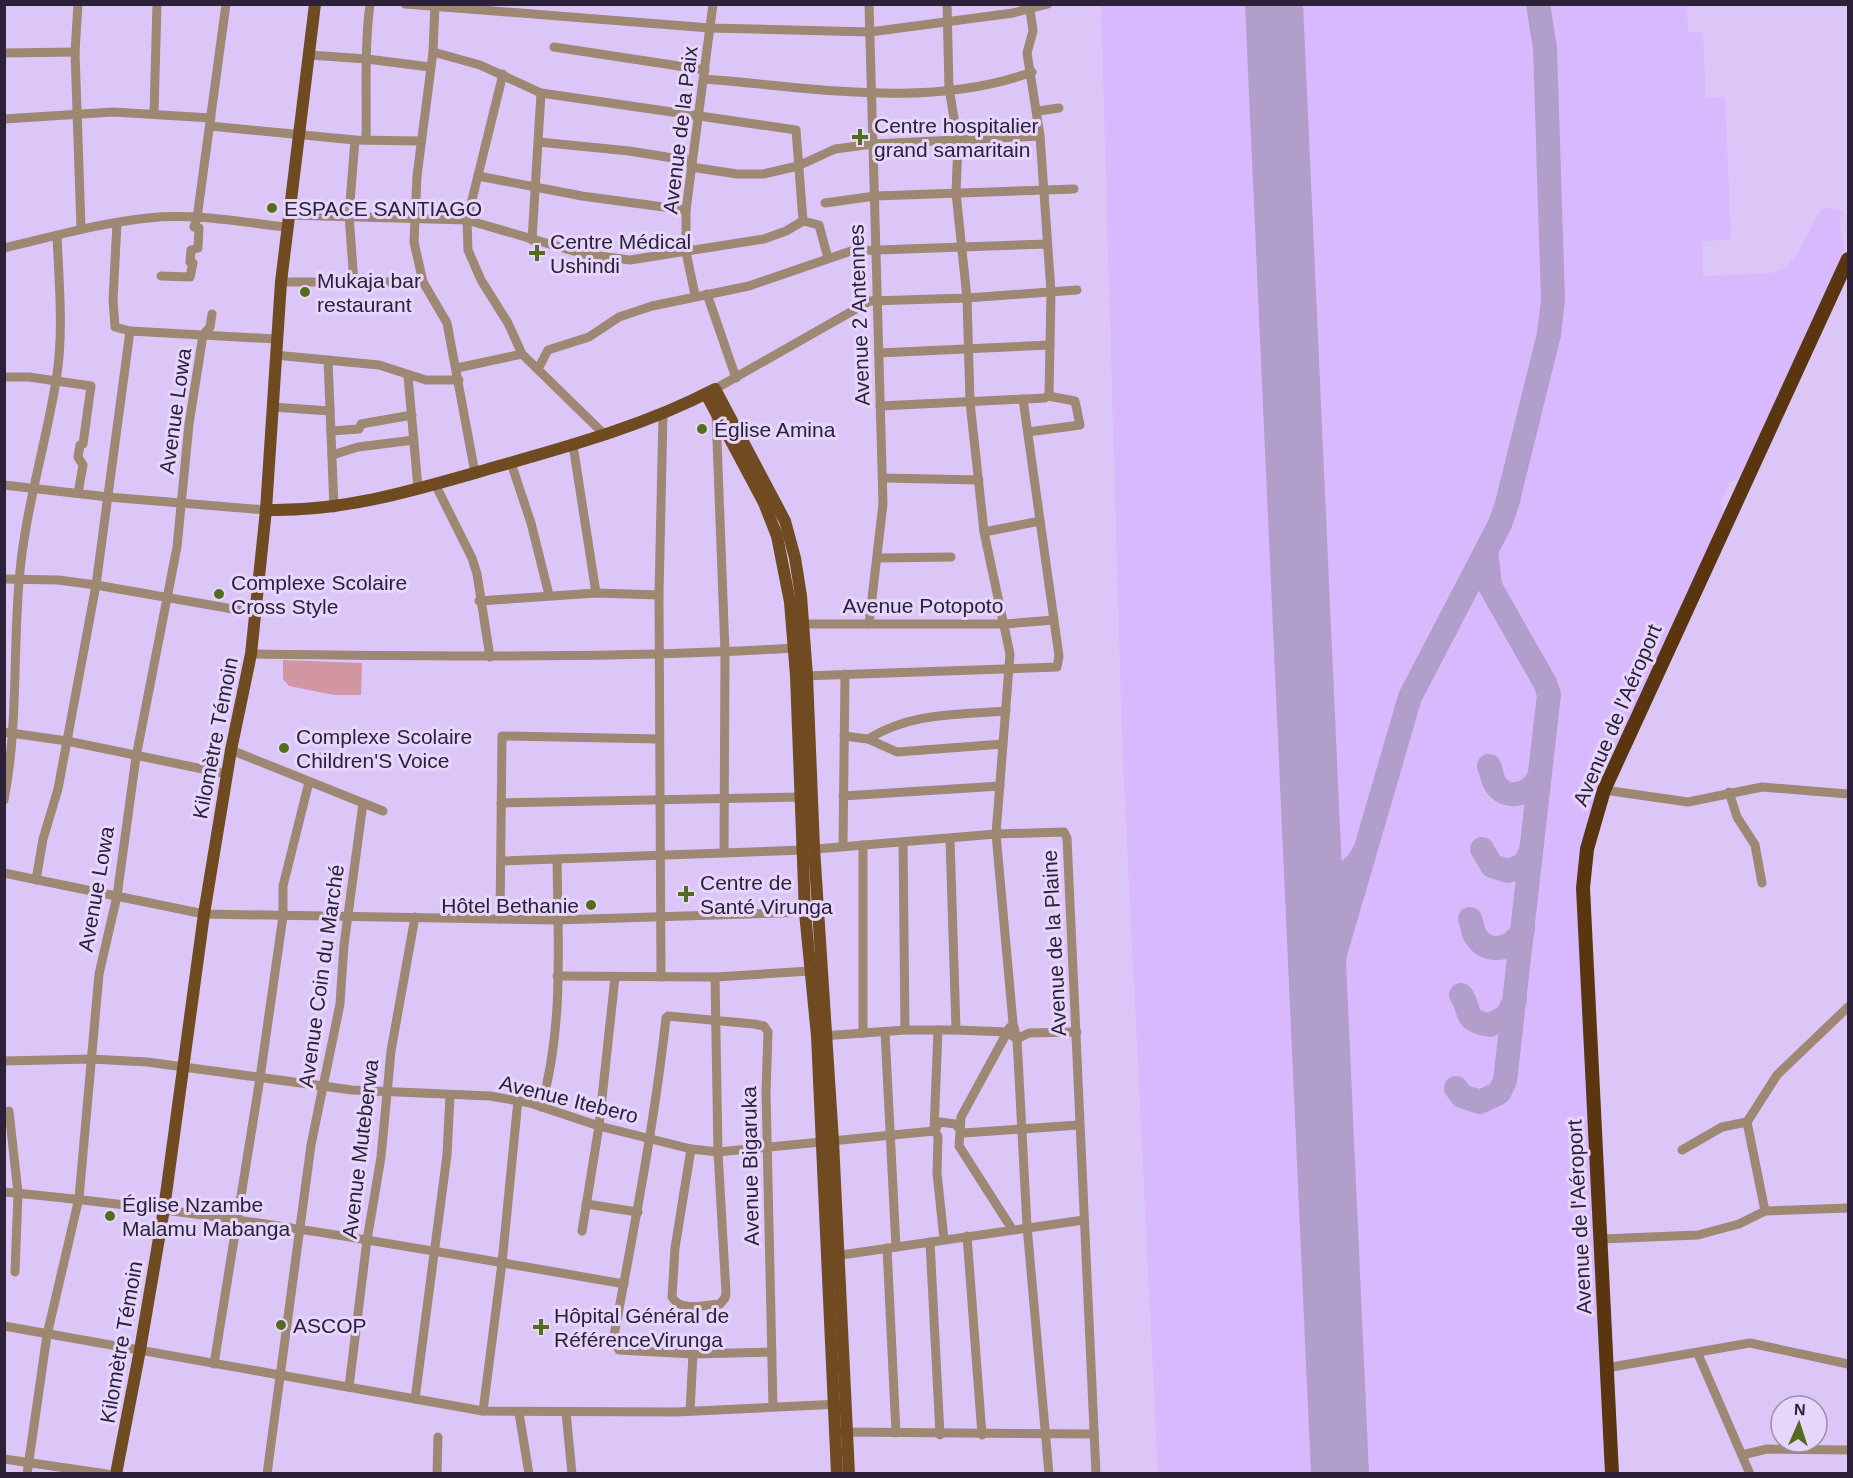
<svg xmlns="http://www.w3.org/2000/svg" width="1853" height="1478" viewBox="0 0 1853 1478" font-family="Helvetica,sans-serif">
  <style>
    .built { fill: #d8b9fe }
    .grass { fill: #d296a3 }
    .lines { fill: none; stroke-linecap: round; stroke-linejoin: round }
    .taxiway { stroke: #b19eca; stroke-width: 24 }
    .runway { stroke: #b19eca; stroke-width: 58 }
    .minor { stroke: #9e8773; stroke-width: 9 }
    .major { stroke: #704a21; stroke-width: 12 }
    .highway { stroke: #593610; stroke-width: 14 }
    .poi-dot { fill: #546c1d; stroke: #e6d6fc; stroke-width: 2 }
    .labels { text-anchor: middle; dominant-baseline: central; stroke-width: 6; stroke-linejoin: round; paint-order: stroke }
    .poi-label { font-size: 21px; fill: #2c2139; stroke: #e6d6fc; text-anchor: start }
    .street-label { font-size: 21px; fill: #2c2139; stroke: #e6d6fc }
  </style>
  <rect width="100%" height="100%" fill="#dcc6f8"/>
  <path class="built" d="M1101 5H1687L1688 32H1703L1706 98 1725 97 1731 240 1702 241 1703 276 1772 273 1786 267 1797 254 1821 210 1827 208 1844 211 1839 222 1845 248 1742 478 1729 482 1721 502 1724 513 1583 842 1598 1344 1605 1473H1158L1122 740Z"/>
  <g class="grass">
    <path d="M283 660 362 663 361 695H334L289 686 283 679Z"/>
    <path d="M320 752 349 764 351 767 347 771 316 762Z"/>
  </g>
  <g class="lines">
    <g class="taxiway">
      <path d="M1489 766C1492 772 1492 779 1496 785 1508 802 1533 793 1539 776"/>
      <path d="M1482 849 1492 866 1508 871 1524 865 1531 851"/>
      <path d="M1312 852C1326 878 1348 882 1363 854"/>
      <path d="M1470 919C1473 925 1472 931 1476 937 1490 957 1515 947 1523 929"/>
      <path d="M1461 995C1473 1012 1461 1020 1490 1025L1507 1016 1515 1000"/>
      <path d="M1320 1016 1324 992 1410 697 1500 524 1507 504 1549 334 1553 300 1545 48 1538 4"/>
      <path d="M1456 1088 1462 1096 1480 1102 1499 1093 1505 1081 1549 694 1545 683 1490 586 1486 551"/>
    </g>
    <path class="runway" d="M1274 4 1340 1474"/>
    <g class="minor">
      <path d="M78 4 75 52 81 228"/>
      <path d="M405 4 710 28 870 32 1013 13 1048 4"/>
      <path d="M435 4 433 52 417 176 414 242 423 282 447 323 475 473"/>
      <path d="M869 4 883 504 869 624"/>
      <path d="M947 4 949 88 958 142 956 193 967 298 970 402 984 532 1010 654 996 834 1013 1023 1017 1039 1027 1226 1049 1474"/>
      <path d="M554 47 705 70"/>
      <path d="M433 52 480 65 541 93 796 130 803 221"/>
      <path d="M4 53 75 52"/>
      <path d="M309 55 367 59 430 67"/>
      <path d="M503 74 467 220 468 250 481 280 508 323 522 354 605 435"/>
      <path d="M704 79C811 87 928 110 1032 72"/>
      <path d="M1038 111 1059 108"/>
      <path d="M154 113 157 4"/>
      <path d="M4 119 113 112 211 118"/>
      <path d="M210 126 355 140 420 141"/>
      <path d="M366 140C367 94 364 49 370 4"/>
      <path d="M539 142 629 151 692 161"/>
      <path d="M691 167 737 174H763L798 166 835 149 873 144 1040 136"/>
      <path d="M478 176 582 196 686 210"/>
      <path d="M825 203 875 196 1074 189"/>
      <path d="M287 215 467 220 584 254 630 260 764 239 786 231 803 221 819 225 828 258"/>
      <path d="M117 223 113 300 115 327 130 331"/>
      <path d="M532 240 541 93"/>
      <path d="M4 248C52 237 99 223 148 218 194 213 241 222 286 227"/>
      <path d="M161 276 190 277 193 263 190 262 191 250 198 248 199 228 194 227 197 218 226 4"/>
      <path d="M281 282H423"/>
      <path d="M354 283 349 215 355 140"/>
      <path d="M707 294 736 378"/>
      <path d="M695 295 686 252V210L713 4"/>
      <path d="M879 353 1050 345"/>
      <path d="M275 355 379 365 426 380H459"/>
      <path d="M328 360 334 508"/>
      <path d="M457 368 522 354"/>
      <path d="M538 369 548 350 589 337 619 317 652 306 749 286 851 251 1047 244"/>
      <path d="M408 376 418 488"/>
      <path d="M4 377H29L91 386 83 444 80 445 78 457 83 465 78 493"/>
      <path d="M715 389 870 301 967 298 1077 290"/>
      <path d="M880 406 1045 398 1049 395 1051 292 1040 136 1027 53 1033 31 1030 10"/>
      <path d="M272 407 330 411"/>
      <path d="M716 414 725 652 724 853"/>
      <path d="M331 431 359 429 361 424 412 415"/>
      <path d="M1028 432 1080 425 1075 401 1048 396"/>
      <path d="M573 445 596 593"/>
      <path d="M332 455 358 447 414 440"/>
      <path d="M511 463 531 523 549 595"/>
      <path d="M883 478 979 480"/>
      <path d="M435 484 472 558 477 574 490 657"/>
      <path d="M4 485 108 497 266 510"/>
      <path d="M984 532 1040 521"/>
      <path d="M879 558 951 557"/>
      <path d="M4 579 58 580 96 585 256 613"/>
      <path d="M479 601 596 593 659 595"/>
      <path d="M798 624H1005L1054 620"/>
      <path d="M251 654C432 656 613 659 794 648"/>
      <path d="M803 676 1057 667 1059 656 1023 399"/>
      <path d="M4 732 67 741 227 774"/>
      <path d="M844 736 868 739 897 752 1003 744"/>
      <path d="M868 739C912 712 956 715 1006 711"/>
      <path d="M231 750 383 811"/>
      <path d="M1604 790 1688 802 1762 787 1848 794"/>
      <path d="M1729 792 1737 817 1755 845 1762 883"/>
      <path d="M843 796 1000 786"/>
      <path d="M4 800C18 728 13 654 19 582 24 514 45 448 56 381 64 333 59 284 57 236"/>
      <path d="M501 803 801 797"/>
      <path d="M950 839 956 1030"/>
      <path d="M903 842 905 1030"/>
      <path d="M863 845V1033"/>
      <path d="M843 846 845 674"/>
      <path d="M501 861 804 850 996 834 1064 832 1067 838 1096 1474"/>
      <path d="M4 873 204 914 557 920 811 912"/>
      <path d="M36 880 43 839 58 789 96 585 130 331 276 339"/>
      <path d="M500 919 502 736 659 739"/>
      <path d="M557 976 715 977 810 971"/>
      <path d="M661 977 659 595 663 414"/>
      <path d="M1010 1027 961 1117 959 1146 1012 1229"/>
      <path d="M938 1030 934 1131 938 1136 937 1173 944 1239"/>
      <path d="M885 1032 896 1247"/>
      <path d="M822 1036 905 1030H956L1007 1032 1017 1039 1029 1033 1077 1032"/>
      <path d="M4 1061 91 1059 147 1062 352 1090 490 1096 530 1103 599 1126 691 1149 718 1152 934 1131 940 1122 955 1124 964 1133 1079 1125"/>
      <path d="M541 1107C564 1028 558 940 557 859"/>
      <path d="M9 1111 18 1193 15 1272"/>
      <path d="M691 1149 675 1248 672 1297C680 1312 704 1305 720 1304L725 1298 726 1293 718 1152 715 977"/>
      <path d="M1682 1150 1722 1127 1747 1122"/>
      <path d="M4 1192C212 1211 418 1248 624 1284"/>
      <path d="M586 1204 638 1212"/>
      <path d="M1765 1211 1747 1122 1777 1075 1848 1007"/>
      <path d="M582 1231 599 1126 615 977"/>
      <path d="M967 1236 982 1435"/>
      <path d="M1602 1239 1698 1235 1739 1224 1765 1211 1848 1208"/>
      <path d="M930 1242 940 1435"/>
      <path d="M887 1248 896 1433"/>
      <path d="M834 1256 1084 1220"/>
      <path d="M4 1326 483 1411 676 1412 840 1404"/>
      <path d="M772 1352 693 1354 619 1350 613 1341C633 1233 654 1127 666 1018L668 1016 754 1024 764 1026 768 1032 766 1092 773 1407"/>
      <path d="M1698 1354 1750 1474"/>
      <path d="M214 1364 260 1078 283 916V886L309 782"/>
      <path d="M1606 1368 1750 1343 1848 1364"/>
      <path d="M349 1387 367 1240 381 1157 391 1051 415 917"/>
      <path d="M415 1399 447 1155 450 1095"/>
      <path d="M483 1411 502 1263 518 1100"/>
      <path d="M690 1411 693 1354"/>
      <path d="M566 1412 572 1474"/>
      <path d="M519 1413 529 1474"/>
      <path d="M843 1432 1094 1434"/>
      <path d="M1742 1455 1767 1449 1848 1450"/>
      <path d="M4 1459 107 1474"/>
      <path d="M27 1474 47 1335 79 1198 99 974 117 896 136 757 177 547 189 424 203 335 210 327 212 314"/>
      <path d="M267 1474 311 1145 340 1004 344 945 363 803"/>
      <path d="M437 1474 438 1437"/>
    </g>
    <g class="major">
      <path d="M706 394 764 503 777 536 790 602 796 676 805 913 817 1036 837 1474"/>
      <path d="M266 510C347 512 422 488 499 466 573 445 646 425 715 389L785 521 795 558 801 596 807 676 814 848 833 1141 849 1474"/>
      <path d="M116 1474 140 1350 164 1209 204 914 231 750 251 654 266 510 281 282 315 4"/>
    </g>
    <path class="highway" d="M1612 1474 1583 888 1587 849 1604 790 1848 259"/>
  </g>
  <g class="poi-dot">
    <path d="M857 128h6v6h6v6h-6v6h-6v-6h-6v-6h6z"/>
    <circle cx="272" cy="208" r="6"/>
    <path d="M534 244h6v6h6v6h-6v6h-6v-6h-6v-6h6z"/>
    <circle cx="305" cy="292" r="6"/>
    <circle cx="702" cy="429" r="6"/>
    <circle cx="219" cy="594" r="6"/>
    <circle cx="284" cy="748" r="6"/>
    <path d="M683 885h6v6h6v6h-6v6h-6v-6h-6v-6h6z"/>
    <circle cx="591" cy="905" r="6"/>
    <circle cx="110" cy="1216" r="6"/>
    <circle cx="281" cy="1325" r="6"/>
    <path d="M538 1318h6v6h6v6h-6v6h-6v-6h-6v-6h6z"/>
  </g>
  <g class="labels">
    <g class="poi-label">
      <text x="874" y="125">Centre hospitalier<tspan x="874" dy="24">grand samaritain</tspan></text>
      <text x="284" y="208">ESPACE SANTIAGO</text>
      <text x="550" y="241">Centre Médical<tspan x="550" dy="24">Ushindi</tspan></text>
      <text x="317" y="280">Mukaja bar<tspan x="317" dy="24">restaurant</tspan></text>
      <text x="714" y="429">Église Amina</text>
      <text x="231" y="582">Complexe Scolaire<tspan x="231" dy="24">Cross Style</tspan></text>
      <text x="296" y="736">Complexe Scolaire<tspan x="296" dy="24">Children'S Voice</tspan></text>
      <text x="700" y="882">Centre de<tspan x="700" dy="24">Santé Virunga</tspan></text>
      <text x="579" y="905" text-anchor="end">Hôtel Bethanie</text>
      <text x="122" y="1204">Église Nzambe<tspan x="122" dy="24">Malamu Mabanga</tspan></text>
      <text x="554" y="1315">Hôpital Général de<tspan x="554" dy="24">RéférenceVirunga</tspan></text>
      <text x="293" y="1325">ASCOP</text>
    </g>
    <g class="street-label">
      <text transform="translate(680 130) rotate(-83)">Avenue de la Paix</text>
      <text transform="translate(859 315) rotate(-92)">Avenue 2 Antennes</text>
      <text transform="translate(175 411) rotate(-82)">Avenue Lowa</text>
      <text x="923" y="605">Avenue Potopoto</text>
      <text transform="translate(1617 715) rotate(-67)">Avenue de l'Aéroport</text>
      <text transform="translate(215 738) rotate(-79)">Kilomètre Témoin</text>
      <text transform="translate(96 889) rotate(-80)">Avenue Lowa</text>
      <text transform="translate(1054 943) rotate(-93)">Avenue de la Plaine</text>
      <text transform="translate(321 976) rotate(-82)">Avenue Coin du Marché</text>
      <text transform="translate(569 1099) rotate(14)">Avenue Itebero</text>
      <text transform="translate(360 1149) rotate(-83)">Avenue Muteberwa</text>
      <text transform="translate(750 1166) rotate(-91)">Avenue Bigaruka</text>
      <text transform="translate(1579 1217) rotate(-93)">Avenue de l'Aéroport</text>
      <text transform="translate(121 1342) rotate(-80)">Kilomètre Témoin</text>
    </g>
  </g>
  <rect width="1853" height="1478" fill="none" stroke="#2c2139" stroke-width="12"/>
  <g transform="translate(1799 1424) rotate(3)"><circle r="28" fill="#e6d6fc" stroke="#9c8eae" stroke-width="1.5"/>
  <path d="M0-4.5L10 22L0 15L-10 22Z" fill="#546c1d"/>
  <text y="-9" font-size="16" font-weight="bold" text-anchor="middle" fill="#2c2139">N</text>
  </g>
</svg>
